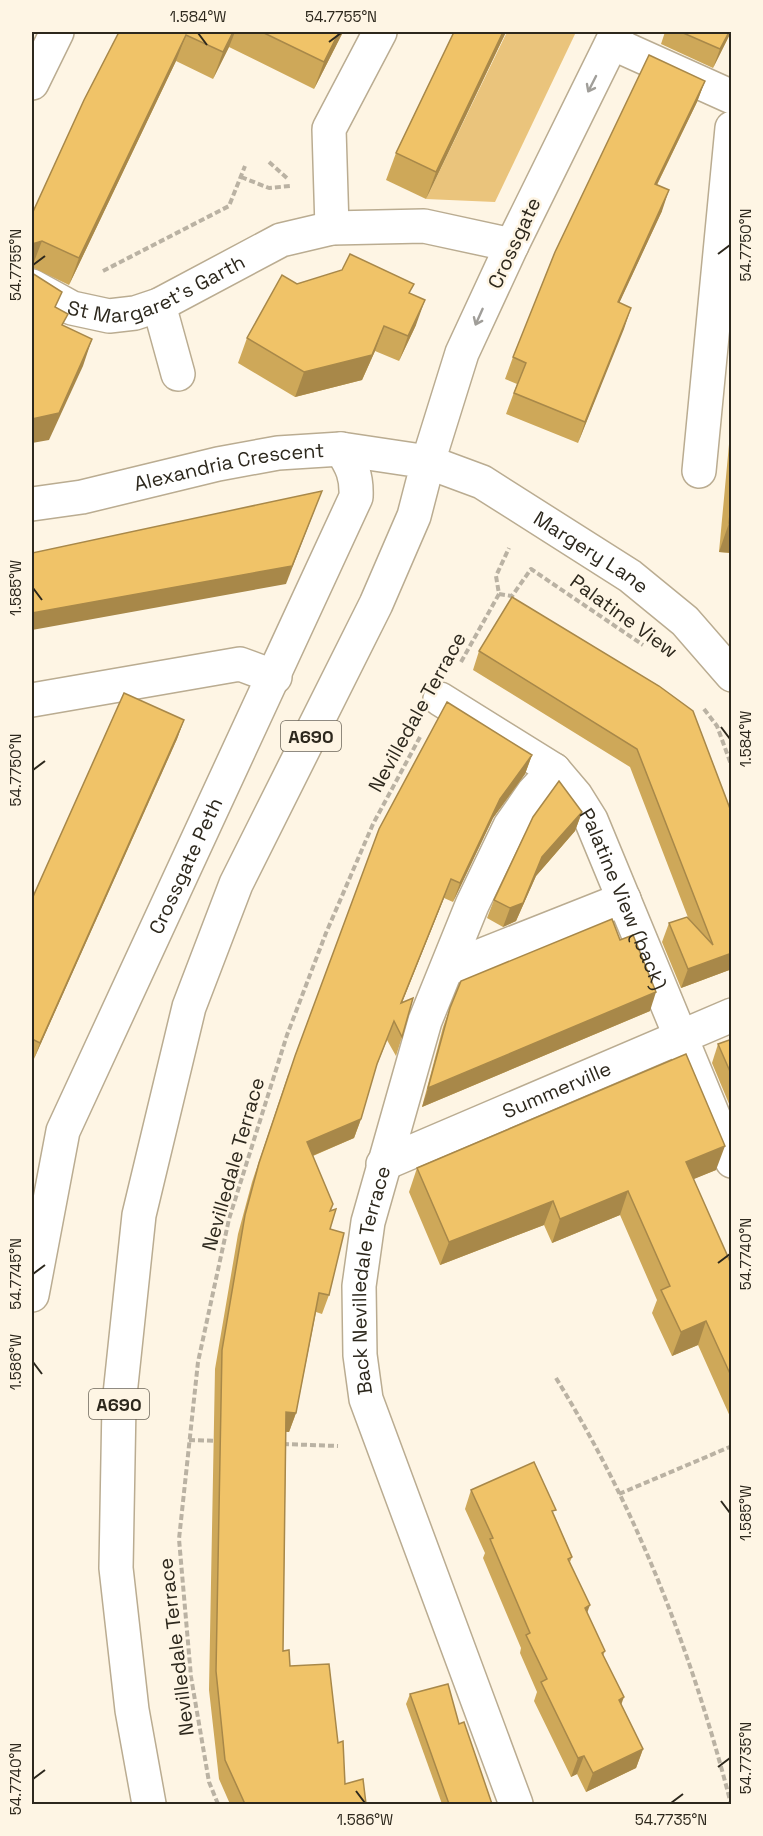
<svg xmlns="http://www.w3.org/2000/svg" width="763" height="1836" viewBox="0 0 763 1836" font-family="'Space Grotesk',sans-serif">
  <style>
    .green { fill: #eac47c }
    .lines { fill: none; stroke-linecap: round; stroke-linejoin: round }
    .minor-casing { stroke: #baac91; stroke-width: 36 }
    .highway-casing { stroke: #baac91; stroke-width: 36 }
    .path { stroke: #bab2a3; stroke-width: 4; stroke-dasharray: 6 3; stroke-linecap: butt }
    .minor { stroke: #fff; stroke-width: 33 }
    .highway { stroke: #fff; stroke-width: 33 }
    .wall { fill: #cea859 }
    .shaded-wall { fill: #a88849 }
    .building { fill: #f0c368; stroke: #a88849; stroke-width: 1.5 }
    .oneway { stroke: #a09e99 }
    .ticks { fill: none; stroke: #2d281d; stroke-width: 2 }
    .labels { text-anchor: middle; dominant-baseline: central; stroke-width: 5; stroke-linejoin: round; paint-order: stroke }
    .shield { fill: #fef5e4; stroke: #6c6659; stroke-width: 1.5 }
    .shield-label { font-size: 18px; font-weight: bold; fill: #2d281d }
    .street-label { font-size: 20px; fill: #2d281d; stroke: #fef5e4 }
    .neatline { fill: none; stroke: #2d281d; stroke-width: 2 }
    .ticks-label { font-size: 15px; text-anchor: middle; fill: #2d281d }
  </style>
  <rect width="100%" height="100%" fill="#fef5e4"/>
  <path class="green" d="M507 32H576L495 202 426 199Z"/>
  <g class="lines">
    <g class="minor-casing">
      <g id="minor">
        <path id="s1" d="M617 32 512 245 462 353 428 462 482 482 630 576 685 621 732 675"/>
        <path d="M612 43 732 97"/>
        <path d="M32 83 57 32"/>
        <path d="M332 228 329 129 380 32"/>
        <path id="s2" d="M32 286 72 308 109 316 135 313 159 305 281 240 332 228 424 226 512 245"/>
        <path d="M159 305 178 374"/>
        <path d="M699 471 732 128"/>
        <path id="s3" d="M440 699 554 770 576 796 591 820 732 1161"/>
        <path d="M32 700 240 664 275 677"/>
        <path d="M447 969 624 899"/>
        <path id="s4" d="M383 1164 732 1015"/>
        <path id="s5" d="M32 1295 63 1131 356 497C357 476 352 466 341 449"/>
        <path id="s6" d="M516 1804 366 1399 360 1355 359 1286 368 1222 425 1021 472 905 510 826 533 793 554 770"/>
      </g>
    </g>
    <g class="highway-casing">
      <g id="highway">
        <path id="s7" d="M32 504 82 497 218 464 278 453 341 449 428 462 414 516 376 604 236 884 189 1007 139 1215 119 1404 116 1568 132 1710 149 1804"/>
      </g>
    </g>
    <g class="path">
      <path d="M269 162 288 179"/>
      <path d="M241 177 269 188 290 186"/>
      <path d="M103 271 229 206 245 166"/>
      <path d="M499 594 512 596 531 569 643 645"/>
      <path d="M461 662 499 594 496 576 509 548"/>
      <path d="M704 709 717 726 732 767"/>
      <path d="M556 1378C638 1511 692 1653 731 1804"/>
      <path d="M189 1440 218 1441"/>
      <path d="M283 1444 338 1446"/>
      <path d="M619 1494 732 1446"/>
      <path d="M218 1804 209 1782 191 1677 179 1539 198 1362 229 1219 287 1035 326 933 373 824 420 737"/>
    </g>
    <use href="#minor" class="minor"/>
    <use href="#highway" class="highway"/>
  </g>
  <g class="wall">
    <path d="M119 32H343L314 89 229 47 213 79 176 61 69 285 32 267V214Z"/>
    <path d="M454 32H506L426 199 386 180 396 153Z"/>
    <path d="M665 32H731L713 68 661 44Z"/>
    <path d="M705 81 697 102 657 185 662 211 619 303 631 308 578 443 506 414 517 384 505 379 513 357Z"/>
    <path d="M297 284 411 293 416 325 399 361 375 351 362 380 295 397 238 363 247 338Z"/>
    <path d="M732 412V553L719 552Z"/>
    <path d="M479 651 659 686 732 969 681 988 662 942 669 923 689 920 630 767 473 670Z"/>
    <path d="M184 720 177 739 33 1061H32V899Z"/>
    <path d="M532 755 525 774 493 818 453 902 444 898 402 1003V1037L396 1056 387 1040 375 1070 361 1119 354 1138 313 1156 330 1211 329 1295 322 1314 316 1312 296 1413 289 1432H286L283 1651 290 1666 338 1743 345 1784 366 1804H230L219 1779 209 1690 215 1369 238 1234 252 1182 288 1075Z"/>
    <path d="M582 812 575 831 536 876 516 921 503 927 487 918 494 900Z"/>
    <path d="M450 1008 650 1011 422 1107 443 1027Z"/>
    <path d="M732 1039V1111L712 1063 718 1044Z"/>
    <path d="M417 1168 716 1170 693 1179 732 1266V1421L698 1345 672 1356 652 1313 657 1300 620 1215 552 1243 544 1225 440 1265 409 1192Z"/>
    <path d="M471 1490 554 1515 572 1557 570 1562 587 1613 605 1651 603 1656 621 1705 643 1749 636 1768 586 1792 577 1774 571 1777 534 1701 537 1692 520 1653 521 1648 483 1558 485 1553 465 1509Z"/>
    <path d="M410 1694 459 1724 492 1804H442L406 1704Z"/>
  </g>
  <g class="shaded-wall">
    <path d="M233 32H235L229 47 213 79 223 52Z"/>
    <path d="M339 32H343L314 89 324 62Z"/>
    <path d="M503 32H506L426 199 436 172Z"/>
    <path d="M729 32H731L713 68 720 49Z"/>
    <path d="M186 35 176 61 69 285 79 258Z"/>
    <path d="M705 81 697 102 647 205 655 184Z"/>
    <path d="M669 190 662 211 610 323 618 302Z"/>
    <path d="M42 241 32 267V244Z"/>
    <path d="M425 300 416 325 399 361 408 336Z"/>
    <path d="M631 308 624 329 578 443 585 422Z"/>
    <path d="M384 326 375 351 362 380 295 397 304 372Z"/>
    <path d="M92 339 83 366 49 440 32 443V419Z"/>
    <path d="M315 509 286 584 32 630V613Z"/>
    <path d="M729 523H732V553L719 552Z"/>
    <path d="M184 720 177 739 33 1061 40 1043Z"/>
    <path d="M532 755 525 774 493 818 453 902 460 883 500 799Z"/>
    <path d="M582 812 575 831 536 876 516 921 503 927 510 908 542 857Z"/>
    <path d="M451 879 444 898 394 1022 401 1003Z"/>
    <path d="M732 953V969L681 988 688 969Z"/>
    <path d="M656 992 650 1011 422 1107 428 1088Z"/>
    <path d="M361 1119 354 1138 300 1161 307 1142Z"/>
    <path d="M725 1146 716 1170 677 1186 686 1162Z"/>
    <path d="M628 1191 620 1215 552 1243 560 1219Z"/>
    <path d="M553 1201 544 1225 440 1265 449 1242Z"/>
    <path d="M706 1321 698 1345 672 1356 681 1332Z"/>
    <path d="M286 1412 296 1413 289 1432 280 1431Z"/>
    <path d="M590 1605 583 1624 585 1608Z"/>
    <path d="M624 1697 617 1716 619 1700Z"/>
    <path d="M643 1749 636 1768 586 1792 593 1773Z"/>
    <path d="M584 1756 577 1774 571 1777 578 1758Z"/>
  </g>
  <g class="building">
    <path d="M119 32H233L223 52 186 35 79 258 42 241 32 244V214L84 100Z"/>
    <path d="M262 32H339L324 62Z"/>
    <path d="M454 32H503L436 172 396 153Z"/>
    <path d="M681 32H729L720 49Z"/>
    <path d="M649 55 705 81 655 184 669 190 618 302 631 308 585 422 514 393 526 363 513 357 555 252Z"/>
    <path d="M350 254 414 284 409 293 425 300 408 336 384 326 372 355 304 372 247 338 282 275 297 284 342 270Z"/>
    <path d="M32 273 62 292 55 307 68 314 62 325 92 339 59 413 32 419Z"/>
    <path d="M322 491 292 566 32 613V553Z"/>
    <path d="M732 498V523H729Z"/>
    <path d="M512 597 659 686 693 711 732 814V953L688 969 669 923 687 917 713 945 637 749 479 651Z"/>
    <path d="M124 693 184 720 40 1043 32 1039V899Z"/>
    <path d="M447 702 532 755 500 799 460 883 451 879 401 1003 413 998 402 1037 394 1021 377 1064 361 1119 307 1142 333 1204 330 1211 336 1209 330 1229 344 1233 329 1295 319 1293 296 1413 286 1412 283 1651 289 1650 290 1666 329 1664 338 1743 343 1741 345 1784 363 1779 366 1804H245L225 1760 216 1671 222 1350 245 1215 259 1163 295 1056 379 829Z"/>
    <path d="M559 781 582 812 542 857 523 903 510 908 494 900 533 817Z"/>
    <path d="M612 919 620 940 633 935 656 992 428 1088 450 1008 461 981Z"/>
    <path d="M732 1039V1076L718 1044Z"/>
    <path d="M686 1054 725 1146 686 1162 732 1266V1378L706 1321 681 1332 661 1290 670 1286 628 1191 560 1219 553 1201 449 1242 417 1168Z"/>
    <path d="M534 1462 556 1510 552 1511 572 1557 568 1559 590 1605 585 1608 605 1651 602 1653 624 1697 619 1700 643 1749 593 1773 584 1756 578 1758 541 1682 547 1679 526 1635 530 1633 490 1539 493 1538 471 1490Z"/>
    <path d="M448 1684 459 1724 464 1722 492 1804H449L410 1694Z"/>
  </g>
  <defs><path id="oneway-shaft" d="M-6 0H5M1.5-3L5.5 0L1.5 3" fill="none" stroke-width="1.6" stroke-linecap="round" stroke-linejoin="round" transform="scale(1.5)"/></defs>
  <g class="oneway">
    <use href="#oneway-shaft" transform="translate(592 84) rotate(117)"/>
    <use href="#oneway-shaft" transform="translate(479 317) rotate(114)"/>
  </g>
  <path class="ticks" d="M198 33 207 45M329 42 341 33M718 254 730 245M33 265 45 256M33 588 42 600M721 727 730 739M33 770 45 761M718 1263 730 1254M33 1274 45 1265M33 1362 42 1374M721 1501 730 1513M718 1767 730 1758M33 1779 45 1770M356 1791 365 1803M671 1803 683 1794"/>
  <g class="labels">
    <g class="shield">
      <rect x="281" y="721" width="60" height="30" rx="4.5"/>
      <rect x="89" y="1389" width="60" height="30" rx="4.5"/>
    </g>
    <g class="shield-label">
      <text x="311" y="736">A690</text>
      <text x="119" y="1404">A690</text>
    </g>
    <g class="street-label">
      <text transform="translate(514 243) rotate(-65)">Crossgate</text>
      <text stroke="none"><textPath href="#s2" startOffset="136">St Margaret's Garth</textPath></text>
      <text stroke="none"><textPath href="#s7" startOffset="201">Alexandria Crescent</textPath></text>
      <text stroke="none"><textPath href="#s1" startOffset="658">Margery Lane</textPath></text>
      <text transform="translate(624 616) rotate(36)">Palatine View</text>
      <text transform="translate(417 712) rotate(-61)">Nevilledale Terrace</text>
      <text stroke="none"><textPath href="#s5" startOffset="459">Crossgate Peth</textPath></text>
      <text stroke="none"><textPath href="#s3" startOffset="282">Palatine View (back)</textPath></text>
      <text stroke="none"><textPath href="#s4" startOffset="189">Summerville</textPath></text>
      <text transform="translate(233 1164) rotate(-74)">Nevilledale Terrace</text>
      <text stroke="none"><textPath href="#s6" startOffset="552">Back Nevilledale Terrace</textPath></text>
      <text transform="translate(176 1647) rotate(-97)">Nevilledale Terrace</text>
    </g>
  </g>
  <rect width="763" height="1836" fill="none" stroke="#fef5e4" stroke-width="66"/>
  <rect x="33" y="33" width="697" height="1770" class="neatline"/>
  <g class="ticks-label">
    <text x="198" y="22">1.584°W</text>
    <text x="341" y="22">54.7755°N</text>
    <text transform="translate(746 245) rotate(-90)" y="5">54.7750°N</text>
    <text transform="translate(16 265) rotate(-90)" y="5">54.7755°N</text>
    <text transform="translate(16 588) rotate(-90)" y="5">1.585°W</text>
    <text transform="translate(746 739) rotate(-90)" y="5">1.584°W</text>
    <text transform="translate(16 770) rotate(-90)" y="5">54.7750°N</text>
    <text transform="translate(746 1254) rotate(-90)" y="5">54.7740°N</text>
    <text transform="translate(16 1274) rotate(-90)" y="5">54.7745°N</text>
    <text transform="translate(16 1362) rotate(-90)" y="5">1.586°W</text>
    <text transform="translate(746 1513) rotate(-90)" y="5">1.585°W</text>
    <text transform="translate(746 1758) rotate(-90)" y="5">54.7735°N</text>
    <text transform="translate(16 1779) rotate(-90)" y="5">54.7740°N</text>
    <text x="365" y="1825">1.586°W</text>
    <text x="671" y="1825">54.7735°N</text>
  </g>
</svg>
